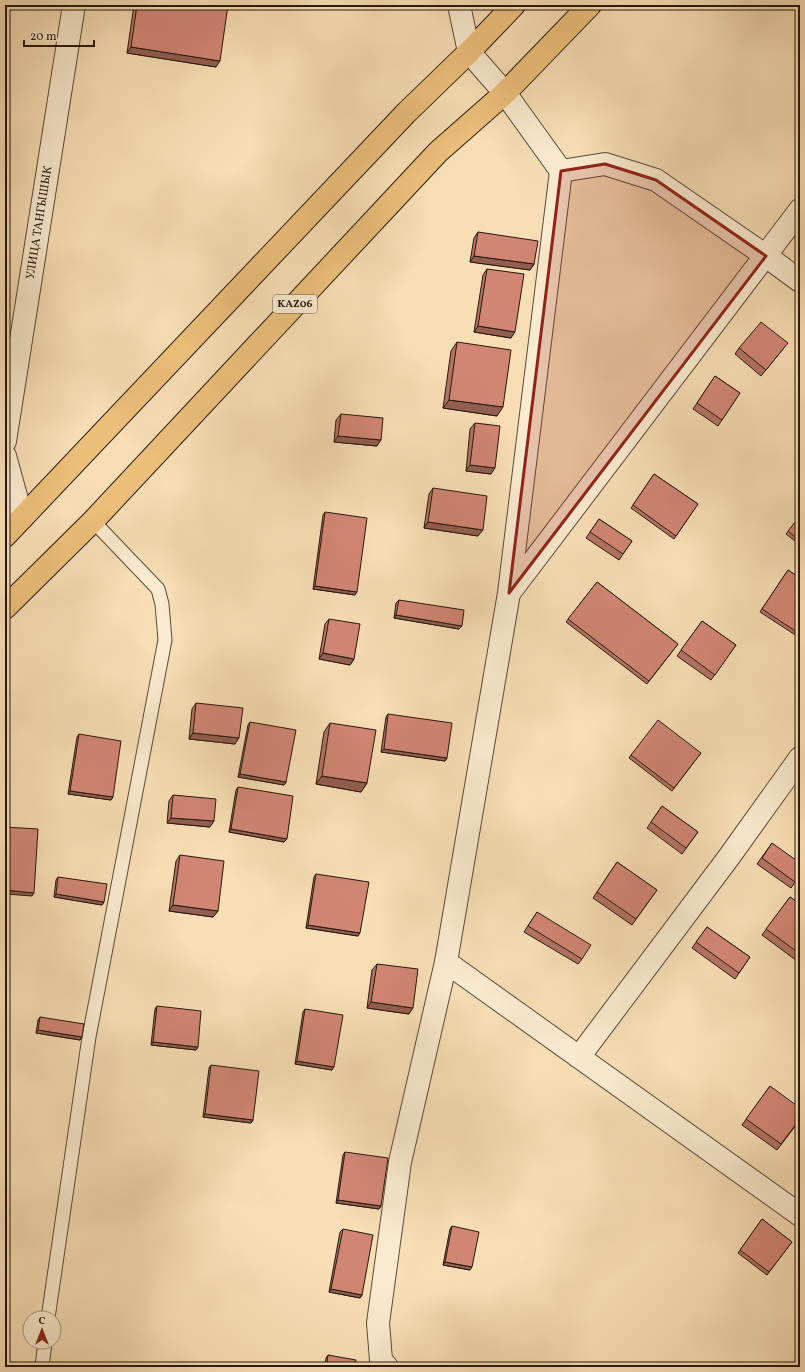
<svg xmlns="http://www.w3.org/2000/svg" width="805" height="1372" viewBox="0 0 805 1372" font-family="Vollkorn,serif">
  <style>
    .lines { fill: none; stroke-linecap: round; stroke-linejoin: round }
    .service-casing { stroke: #5a4a37; stroke-width: 15 }
    .minor-casing { stroke: #5a4a37; stroke-width: 24 }
    .trunk-casing { stroke: #26180d; stroke-width: 24 }
    .service { stroke: #faeacf; stroke-width: 13 }
    .minor { stroke: #faeacf; stroke-width: 22 }
    .trunk { stroke: #ecbf7a; stroke-width: 22 }
    .wall { fill: #b47364; stroke: #26180d }
    .shaded-wall { fill: #925e51; stroke: #26180d }
    .building { fill: #d18674; stroke: #26180d }
    .marked { fill: #8f2418; fill-opacity: 0.2; stroke: #8f2418; stroke-width: 3; stroke-linejoin: round }
    .labels { text-anchor: middle; dominant-baseline: central; stroke-width: 4; stroke-linejoin: round; paint-order: stroke }
    .shield { fill: #faeacf; stroke: #665747; stroke-width: 1 }
    .shield-label { font-size: 11px; font-weight: bold; fill: #26180d }
    .street-label { font-size: 12px; fill: #26180d; stroke: #faeacf }
  </style>
  <rect width="100%" height="100%" fill="#f8deb5"/>
  <filter id="stains"><feTurbulence type="fractalNoise" baseFrequency=".005" numOctaves="4"/><feColorMatrix values="0 0 0 0 .2 0 0 0 0 .09 0 0 0 0 .02 0 0 0 .5 -.17"/></filter>
  <radialGradient id="worn" r=".72"><stop offset=".6" stop-color="#630" stop-opacity="0"/><stop offset="1" stop-color="#630" stop-opacity=".3"/></radialGradient>
  <g class="lines">
    <g class="service-casing">
      <g id="service">
        <path d="M48 1318 89 1037 165 640 162 604 158 589 93 521"/>
        <path d="M42 1367 45 1342"/>
      </g>
    </g>
    <g class="minor-casing">
      <g id="minor">
        <path d="M459 5 469 52 505 93 561 171 605 164 656 180 766 256 800 281"/>
        <path id="s1" d="M5 441 74 5"/>
        <path d="M5 456 22 518"/>
        <path d="M510 592 800 210"/>
        <path d="M446 962 800 1215"/>
        <path d="M579 1057 729 857 800 758"/>
        <path d="M387 1367 381 1360 378 1323 400 1162 446 962 509 593 561 171"/>
      </g>
    </g>
    <g class="trunk-casing">
      <g id="trunk">
        <path d="M5 536 406 113 469 52 514 5"/>
        <path d="M5 608 93 521 438 152 505 93 590 5"/>
      </g>
    </g>
    <use href="#service" class="service"/>
    <use href="#minor" class="minor"/>
    <use href="#trunk" class="trunk"/>
  </g>
  <g class="wall">
    <path d="M134 5H228L216 67 127 53Z"/>
    <path d="M478 232 534 264 530 270 470 262 474 238Z"/>
    <path d="M487 269 511 338 474 332 483 275Z"/>
    <path d="M457 342 497 416 443 408 451 351Z"/>
    <path d="M739 348 783 349 761 376 735 354Z"/>
    <path d="M715 376 740 393 718 426 693 409Z"/>
    <path d="M341 414 377 446 334 442 336 420Z"/>
    <path d="M475 423 491 474 466 471 470 429Z"/>
    <path d="M654 474 698 504 674 539 631 508Z"/>
    <path d="M433 488 478 536 424 528 429 494Z"/>
    <path d="M325 512 355 595 313 589 323 515Z"/>
    <path d="M800 516V545L786 534Z"/>
    <path d="M599 519 632 541 619 560 586 538Z"/>
    <path d="M788 570 800 578V638L760 612Z"/>
    <path d="M597 582 678 644 647 684 566 622Z"/>
    <path d="M399 600 462 626 459 629 394 618 396 603Z"/>
    <path d="M329 619 354 659 350 665 319 659 325 624Z"/>
    <path d="M702 621 736 645 711 680 677 656Z"/>
    <path d="M196 703 235 744 189 739 192 709Z"/>
    <path d="M388 714 447 758 445 761 381 752 386 717Z"/>
    <path d="M250 722 286 782 284 785 238 777 248 725Z"/>
    <path d="M330 723 367 783 361 792 316 784 324 732Z"/>
    <path d="M79 734 113 797 111 800 68 794 77 737Z"/>
    <path d="M701 753 672 791 629 758 631 755Z"/>
    <path d="M238 787 284 842 229 832 236 790Z"/>
    <path d="M173 795 210 827 167 823 169 801Z"/>
    <path d="M662 806 698 832 682 854 647 828Z"/>
    <path d="M772 843 800 875 791 888 757 864Z"/>
    <path d="M180 855 218 911 213 917 169 911 176 861Z"/>
    <path d="M617 862 657 890 632 925 593 898Z"/>
    <path d="M316 874 358 936 306 928 314 877Z"/>
    <path d="M58 877 104 902 102 905 54 897 56 880Z"/>
    <path d="M790 897 800 904V957L797 961 762 935Z"/>
    <path d="M537 912 582 959 578 964 524 932Z"/>
    <path d="M707 927 750 957 735 979 692 948Z"/>
    <path d="M377 964 409 1014 367 1008 372 970Z"/>
    <path d="M157 1006 198 1047 196 1050 151 1045 155 1009Z"/>
    <path d="M305 1009 332 1070 295 1064 303 1012Z"/>
    <path d="M40 1017 82 1037 80 1040 36 1033 38 1020Z"/>
    <path d="M211 1065 253 1120 251 1123 203 1117 209 1068Z"/>
    <path d="M770 1086 800 1120 777 1150 742 1125Z"/>
    <path d="M345 1152 381 1206 379 1209 336 1203 343 1155Z"/>
    <path d="M762 1219 792 1242 767 1275 738 1253Z"/>
    <path d="M452 1226 470 1270 443 1265 450 1229Z"/>
    <path d="M343 1229 362 1295 360 1298 329 1292 340 1232Z"/>
    <path d="M328 1355 355 1367H325L326 1358Z"/>
  </g>
  <g class="shaded-wall">
    <path d="M131 47 220 61 216 67 127 53Z"/>
    <path d="M474 256 534 264 530 270 470 262Z"/>
    <path d="M478 326 515 332 511 338 474 332Z"/>
    <path d="M449 400 503 407 497 416 443 408Z"/>
    <path d="M338 436 381 440 377 446 334 442Z"/>
    <path d="M470 465 495 468 491 474 466 471Z"/>
    <path d="M428 522 483 530 478 536 424 528Z"/>
    <path d="M315 586 357 592 355 595 313 589Z"/>
    <path d="M396 615 462 626 459 629 394 618Z"/>
    <path d="M323 653 354 659 350 665 319 659Z"/>
    <path d="M193 733 239 738 235 744 189 739Z"/>
    <path d="M384 749 447 758 445 761 381 752Z"/>
    <path d="M240 774 286 782 284 785 238 777Z"/>
    <path d="M322 776 367 783 361 792 316 784Z"/>
    <path d="M70 791 113 797 111 800 68 794Z"/>
    <path d="M171 818 214 821 210 827 167 823Z"/>
    <path d="M231 829 287 839 284 842 229 832Z"/>
    <path d="M5 890 34 893 32 896 5 894Z"/>
    <path d="M56 894 104 902 102 905 54 897Z"/>
    <path d="M173 905 218 911 213 917 169 911Z"/>
    <path d="M308 925 360 933 358 936 306 928Z"/>
    <path d="M371 1002 413 1008 409 1014 367 1008Z"/>
    <path d="M38 1030 82 1037 80 1040 36 1033Z"/>
    <path d="M153 1042 198 1047 196 1050 151 1045Z"/>
    <path d="M297 1061 334 1067 332 1070 295 1064Z"/>
    <path d="M205 1114 253 1120 251 1123 203 1117Z"/>
    <path d="M338 1200 381 1206 379 1209 336 1203Z"/>
    <path d="M445 1262 472 1267 470 1270 443 1265Z"/>
    <path d="M331 1289 362 1295 360 1298 329 1292Z"/>
  </g>
  <g class="building">
    <path d="M137 5H228L220 61 131 47Z"/>
    <path d="M478 232 538 241 534 264 474 256Z"/>
    <path d="M487 269 524 274 515 332 478 326Z"/>
    <path d="M761 322 788 343 766 370 739 348Z"/>
    <path d="M457 342 511 350 503 407 449 400Z"/>
    <path d="M715 376 740 393 722 420 697 403Z"/>
    <path d="M341 414 383 418 381 440 338 436Z"/>
    <path d="M475 423 500 426 495 468 470 465Z"/>
    <path d="M654 474 698 504 676 536 633 505Z"/>
    <path d="M433 488 487 496 483 530 428 522Z"/>
    <path d="M325 512 367 518 357 592 315 586Z"/>
    <path d="M800 516V541L788 531Z"/>
    <path d="M599 519 632 541 623 554 590 532Z"/>
    <path d="M788 570 800 578V634L762 609Z"/>
    <path d="M597 582 678 644 649 681 568 619Z"/>
    <path d="M399 600 464 610 462 626 396 615Z"/>
    <path d="M329 619 360 624 354 659 323 653Z"/>
    <path d="M702 621 736 645 715 675 681 650Z"/>
    <path d="M196 703 243 708 239 738 193 733Z"/>
    <path d="M388 714 452 723 447 758 384 749Z"/>
    <path d="M658 720 701 753 674 788 631 755Z"/>
    <path d="M250 722 296 730 286 782 240 774Z"/>
    <path d="M330 723 376 730 367 783 322 776Z"/>
    <path d="M79 734 121 741 113 797 70 791Z"/>
    <path d="M238 787 293 796 287 839 231 829Z"/>
    <path d="M173 795 216 799 214 821 171 818Z"/>
    <path d="M662 806 698 832 686 848 651 822Z"/>
    <path d="M5 827 38 829 34 893 5 890Z"/>
    <path d="M772 843 800 863V875L795 882 762 858Z"/>
    <path d="M180 855 224 861 218 911 173 905Z"/>
    <path d="M617 862 657 890 636 919 597 892Z"/>
    <path d="M316 874 369 882 360 933 308 925Z"/>
    <path d="M58 877 107 884 104 902 56 894Z"/>
    <path d="M790 897 800 904V954L766 929Z"/>
    <path d="M5 899 9 900 5 930Z"/>
    <path d="M537 912 591 945 582 959 528 926Z"/>
    <path d="M707 927 750 957 739 973 696 942Z"/>
    <path d="M377 964 418 969 413 1008 371 1002Z"/>
    <path d="M157 1006 201 1011 198 1047 153 1042Z"/>
    <path d="M305 1009 343 1015 334 1067 297 1061Z"/>
    <path d="M40 1017 84 1024 82 1037 38 1030Z"/>
    <path d="M211 1065 259 1071 253 1120 205 1114Z"/>
    <path d="M770 1086 800 1108V1119L781 1144 746 1119Z"/>
    <path d="M345 1152 388 1158 381 1206 338 1200Z"/>
    <path d="M762 1219 792 1242 769 1272 740 1250Z"/>
    <path d="M452 1226 479 1232 472 1267 445 1262Z"/>
    <path d="M343 1229 373 1235 362 1295 331 1289Z"/>
    <path d="M328 1355 356 1360 355 1367H326Z"/>
  </g>
  <path class="marked" d="M605 164 656 180 766 256 509 593 561 171Z"/>
  <g class="labels">
    <rect class="shield" x="273" y="295" width="44" height="18" rx="3"/>
    <g class="shield-label">
      <text x="295" y="304">KАZ06</text>
    </g>
    <g class="street-label">
      <text stroke="none"><textPath href="#s1" startOffset="221">УЛИЦА ТАНГЫШЫК</textPath></text>
    </g>
  </g>
  <rect width="805" height="1372" fill="none" stroke="#f8deb5" stroke-width="20"/>
  <rect x="6" y="6" width="793" height="1360" fill="none" stroke="#26180d" stroke-width="2"/>
  <rect x="10" y="10" width="785" height="1352" fill="none" stroke="#26180d"/>
  <g transform="translate(42 1330)"><circle r="19" fill="#faeacf" stroke="#a59681"/>
  <path d="M0-3L7 15L0 10L-7 15Z" fill="#8f2418"/>
  <text y="-6" font-size="11" font-weight="bold" text-anchor="middle" fill="#26180d">С</text>
  </g>
  <path d="M24 40v6h70v-6" fill="none" stroke="#26180d" stroke-width="2"/>
  <text x="30" y="40" font-size="12" fill="#26180d" stroke="#faeacf" stroke-width="3" paint-order="stroke">20 m</text>
  <rect width="100%" height="100%" filter="url(#stains)"/>
  <rect width="100%" height="100%" fill="url(#worn)"/>
</svg>
